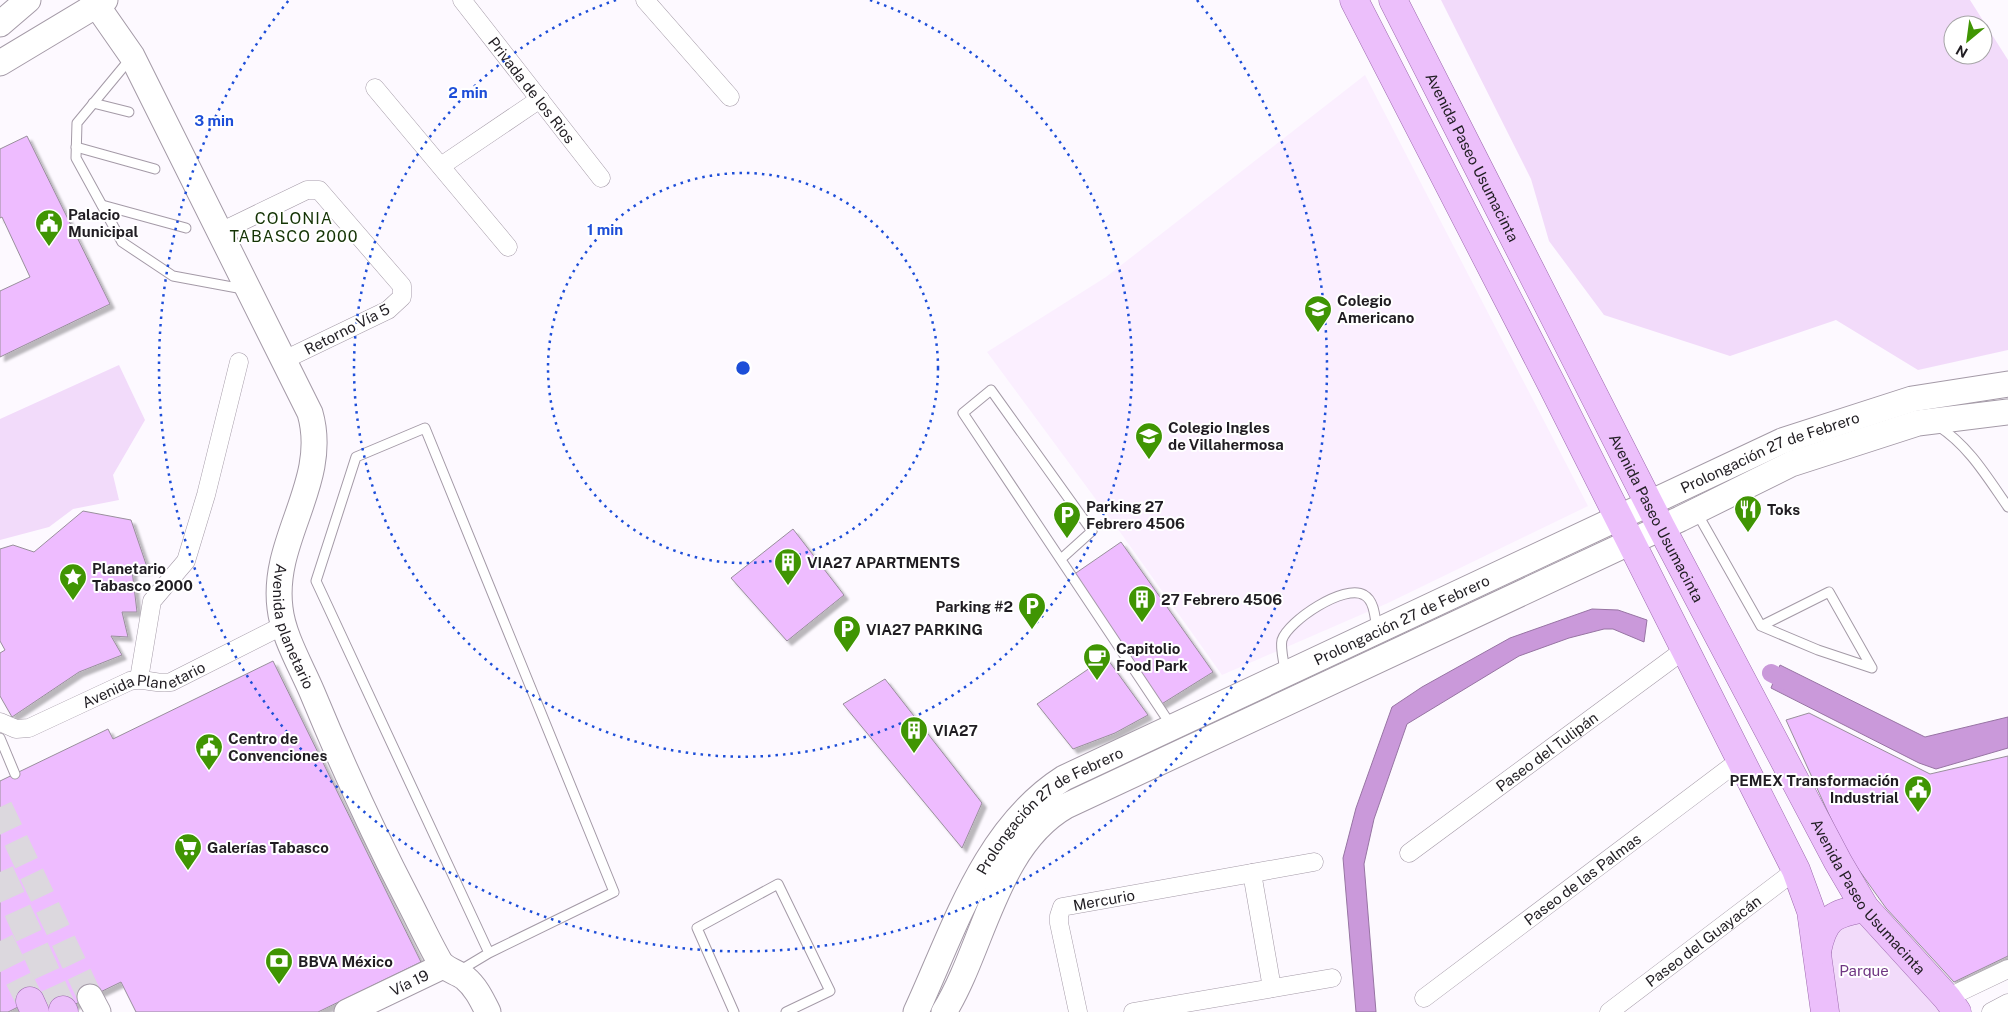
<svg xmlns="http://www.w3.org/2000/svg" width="2008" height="1012" viewBox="0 0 2008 1012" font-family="'Public Sans',sans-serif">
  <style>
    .built { fill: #fbefff }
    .green { fill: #f2dbfa; fill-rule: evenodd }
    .water { fill: #ca99da; stroke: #9774a3 }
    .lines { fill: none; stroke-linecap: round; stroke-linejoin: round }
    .canal { stroke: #ca99da; stroke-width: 18 }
    .building { fill: #eebcff; stroke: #998f9c; filter: url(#shadow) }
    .secondary-tunnel { stroke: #dcd8de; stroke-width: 25; stroke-dasharray: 25 12; stroke-linecap: butt }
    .primary-tunnel { stroke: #dcd8de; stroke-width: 28; stroke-dasharray: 28 14; stroke-linecap: butt }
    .lane-casing { stroke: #a49aa7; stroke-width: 11 }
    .street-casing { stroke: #a49aa7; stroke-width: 19 }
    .secondary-casing { stroke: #a49aa7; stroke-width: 27 }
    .primary-casing { stroke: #9d6bae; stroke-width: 29 }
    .lane { stroke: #fff; stroke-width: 9 }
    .street { stroke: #fff; stroke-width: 18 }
    .secondary { stroke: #fff; stroke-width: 25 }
    .primary { stroke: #ecbffb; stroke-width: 28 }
    .ring { fill: none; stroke: #1d4ed8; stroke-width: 2.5; stroke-dasharray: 2.5 5 }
    .labels { text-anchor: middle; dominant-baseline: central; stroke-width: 4; stroke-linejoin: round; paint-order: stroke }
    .street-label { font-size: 15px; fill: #201d22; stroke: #fff }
    .poi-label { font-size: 15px; font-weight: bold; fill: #201d22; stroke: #fff; text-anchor: start }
    .park-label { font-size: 15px; fill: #6f3582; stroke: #fff }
    .neighbourhood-label { font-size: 16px; letter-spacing: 1px; fill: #153406; stroke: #fff }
    .centre { fill: #1d4ed8; stroke: #fff; stroke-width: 2.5 }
    .ring-label { font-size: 15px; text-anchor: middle; font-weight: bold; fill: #1d4ed8; stroke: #fff; stroke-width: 4; stroke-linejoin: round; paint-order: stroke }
  </style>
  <defs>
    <filter id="shadow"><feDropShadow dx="4.5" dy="4.5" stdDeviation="1" flood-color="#0004"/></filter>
  </defs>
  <rect width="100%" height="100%" fill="#fdf9ff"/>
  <path class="built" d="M1365 75 1588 506 1388 603 1222 675 1120 532 987 352 1106 277Z"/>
  <g class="green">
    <path d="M1441 0H1970L2008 60V350L1918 370 1836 320 1730 356 1604 315 1549 241 1531 179ZM1953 25H1983V55H1953Z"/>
    <path d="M119 365 145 420 113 475 119 500 73 509 49 527 0 540V419Z"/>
    <path d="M1865 908 1954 1012H1826L1820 941Z"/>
  </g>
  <g class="water">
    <path d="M1592 609 1618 610 1647 620 1644 642 1613 629H1604L1569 638 1519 656 1407 724 1374 819 1364 864 1376 1012H1356L1343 858 1356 808 1392 707 1422 687 1510 638Z"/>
    <path d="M1780 665 1925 737 2008 717V748L1936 769 1919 763 1771 688Z"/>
  </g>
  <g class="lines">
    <path class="canal" d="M1771 673 1796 686"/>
  </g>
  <g class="building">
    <path d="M27 136 110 304 0 357V291L30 277 2 217 0 218V149Z"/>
    <path d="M83 511 131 520 148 570H132L137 612H122L128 637 111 636 122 655 79 672 12 717 0 696V653L5 650 0 641V549L13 545 34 552Z"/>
    <path d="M793 529 844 595 787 641 731 578Z"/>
    <path d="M1121 542 1213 672 1160 705 1073 575Z"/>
    <path d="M1106 657 1148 715 1115 733 1073 749 1037 704Z"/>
    <path d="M273 661 421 962 318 1012H136L121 982 59 1012H38L32 1000 8 1012H0V781L108 729 113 739Z"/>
    <path d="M885 679 982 803 962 848 843 704Z"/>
    <path d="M1809 713 1930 774 2008 756V956L1954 982 1886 908 1846 852 1786 720Z"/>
  </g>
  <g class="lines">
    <path class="secondary-tunnel" d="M0 807 90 997"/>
    <g class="primary-tunnel">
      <path d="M0 872 63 1010"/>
      <path d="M0 941 30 1001"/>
    </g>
    <g class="lane-casing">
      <g id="lane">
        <path d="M130 59 77 123 76 158 122 242 173 276 243 289"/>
        <path d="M93 103 129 112"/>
        <path d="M76 147 155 169"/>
        <path d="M102 205 186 228"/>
        <path d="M1938 426C1969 446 1987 477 2008 507"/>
        <path d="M1697 513 1761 626 1818 650 1872 668 1829 592 1761 626"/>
        <path d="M1061 559 1092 531 991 390 963 413 1171 725"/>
        <path d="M1285 671C1284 662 1280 648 1282 640 1288 621 1345 583 1364 595 1375 601 1375 619 1377 630"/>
        <path d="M0 738 15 774"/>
        <path d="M459 971 489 953 614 892 425 428 356 457 316 581 489 953"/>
        <path d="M734 1012 697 928 778 884 830 991 786 1012"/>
      </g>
    </g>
    <g class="street-casing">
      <g id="street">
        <path id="s1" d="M462 0 601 178"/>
        <path d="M645 0 730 97"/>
        <path d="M375 88 508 247"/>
        <path d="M441 166 540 99"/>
        <path d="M220 232 307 190H319L402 286V297L388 310 284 360"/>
        <path d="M139 679 152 601 186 561 206 495 239 362"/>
        <path id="s2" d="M0 722 16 729 29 728 130 681C144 677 157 685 171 682L284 625"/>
        <path id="s3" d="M1409 853 1684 650"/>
        <path d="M1252 873 1272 988"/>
        <path id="s4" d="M1424 998 1740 760"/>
        <path d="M1947 998 2008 969"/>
        <path id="s5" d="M1078 1012 1059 923V916L1062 907 1314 862"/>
        <path d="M1133 1012 1332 978"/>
        <path id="s6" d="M1609 1012 1796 870"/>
        <path d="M1991 1012 2008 1003"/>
      </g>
    </g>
    <g class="secondary-casing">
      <g id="secondary">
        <path id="s7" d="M93 0 132 56 310 413C330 482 271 539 280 608 283 636 301 666 312 692 341 762 372 831 407 898 418 919 428 941 440 962 446 970 457 972 465 978 476 987 482 1000 488 1012"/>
        <path d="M0 24 28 0"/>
        <path d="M0 63 105 0"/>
        <path d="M90 997 98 1012"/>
        <path id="s8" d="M347 1012 443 966"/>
        <path id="s9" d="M916 1012C954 930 984 829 1064 778L1782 441 1912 399 2008 384"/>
        <path d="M944 1012C984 947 996 846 1066 806L1680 519 1791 464 1918 423 2008 412"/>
      </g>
    </g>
    <g class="primary-casing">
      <g id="primary">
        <path d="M1354 0 1552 385 1796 870 1811 911 1825 1012"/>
        <path id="s10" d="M1393 0 1661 527 1838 862 1865 908 1947 998 1957 1012"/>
        <path d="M1817 951C1824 917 1833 914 1865 908"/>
        <path d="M30 1001 35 1012"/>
        <path d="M63 1010 64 1012"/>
      </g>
    </g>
    <use href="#lane" class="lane"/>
    <use href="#street" class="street"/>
    <use href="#secondary" class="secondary"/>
    <use href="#primary" class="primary"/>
  </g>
  <g class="ring">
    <circle cx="743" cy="368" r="195"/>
    <path d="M870 0A389 389 0 1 1 616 0"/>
    <path d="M1197 0A584 584 0 1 1 289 0"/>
  </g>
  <defs>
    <g id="civic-pin" transform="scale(1.4375)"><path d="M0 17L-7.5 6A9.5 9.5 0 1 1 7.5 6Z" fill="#409503" stroke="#fff"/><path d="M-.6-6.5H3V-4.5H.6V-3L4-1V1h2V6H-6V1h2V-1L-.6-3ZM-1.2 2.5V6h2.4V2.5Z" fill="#fff"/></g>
    <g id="school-pin" transform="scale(1.4375)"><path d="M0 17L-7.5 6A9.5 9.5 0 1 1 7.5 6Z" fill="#409503" stroke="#fff"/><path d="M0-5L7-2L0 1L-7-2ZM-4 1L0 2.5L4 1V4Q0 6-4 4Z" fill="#fff"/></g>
    <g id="restaurant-pin" transform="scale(1.4375)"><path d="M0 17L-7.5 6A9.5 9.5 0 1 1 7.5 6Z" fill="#409503" stroke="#fff"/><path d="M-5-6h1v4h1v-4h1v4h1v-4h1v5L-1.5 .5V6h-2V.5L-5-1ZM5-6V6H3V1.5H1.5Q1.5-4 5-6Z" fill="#fff"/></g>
    <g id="parking-pin" transform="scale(1.4375)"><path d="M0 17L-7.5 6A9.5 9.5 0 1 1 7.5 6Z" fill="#409503" stroke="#fff"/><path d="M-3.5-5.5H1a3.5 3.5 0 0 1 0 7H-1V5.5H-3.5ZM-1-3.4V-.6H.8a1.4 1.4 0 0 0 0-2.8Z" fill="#fff"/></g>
    <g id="building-pin" transform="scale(1.4375)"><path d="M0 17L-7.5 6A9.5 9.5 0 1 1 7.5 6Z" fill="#409503" stroke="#fff"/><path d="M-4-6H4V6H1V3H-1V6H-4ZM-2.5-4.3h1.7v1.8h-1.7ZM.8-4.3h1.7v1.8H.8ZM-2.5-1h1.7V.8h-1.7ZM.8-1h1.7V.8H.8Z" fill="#fff"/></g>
    <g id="sight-pin" transform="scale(1.4375)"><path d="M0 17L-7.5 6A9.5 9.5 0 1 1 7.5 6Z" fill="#409503" stroke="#fff"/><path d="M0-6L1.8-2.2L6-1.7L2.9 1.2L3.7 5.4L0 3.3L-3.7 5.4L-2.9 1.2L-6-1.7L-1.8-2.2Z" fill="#fff"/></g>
    <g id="cafe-pin" transform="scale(1.4375)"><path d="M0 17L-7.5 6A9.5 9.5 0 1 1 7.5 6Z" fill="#409503" stroke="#fff"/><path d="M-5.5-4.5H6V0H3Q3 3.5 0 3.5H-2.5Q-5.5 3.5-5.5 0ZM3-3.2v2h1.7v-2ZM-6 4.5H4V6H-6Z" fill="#fff"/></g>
    <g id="supermarket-pin" transform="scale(1.4375)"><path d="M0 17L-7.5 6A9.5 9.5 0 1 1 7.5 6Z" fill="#409503" stroke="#fff"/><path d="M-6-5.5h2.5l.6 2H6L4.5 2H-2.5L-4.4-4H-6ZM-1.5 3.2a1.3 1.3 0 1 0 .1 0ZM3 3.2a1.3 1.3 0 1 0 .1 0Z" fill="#fff"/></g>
    <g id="bank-pin" transform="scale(1.4375)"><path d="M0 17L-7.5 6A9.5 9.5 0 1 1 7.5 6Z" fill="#409503" stroke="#fff"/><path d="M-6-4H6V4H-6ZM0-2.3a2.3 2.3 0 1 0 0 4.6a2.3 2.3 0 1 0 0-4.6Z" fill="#fff"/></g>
  </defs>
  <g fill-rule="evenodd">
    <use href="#civic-pin" x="49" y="223"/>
    <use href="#school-pin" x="1318" y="309"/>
    <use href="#school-pin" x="1149" y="436"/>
    <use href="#restaurant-pin" x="1748" y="509"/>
    <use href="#parking-pin" x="1067" y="515"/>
    <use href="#building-pin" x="788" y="562"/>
    <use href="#sight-pin" x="73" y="577"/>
    <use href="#building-pin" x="1142" y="599"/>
    <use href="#parking-pin" x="1032" y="606"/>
    <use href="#parking-pin" x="847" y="629"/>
    <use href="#cafe-pin" x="1097" y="657"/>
    <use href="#building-pin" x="914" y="730"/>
    <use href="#civic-pin" x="209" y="747"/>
    <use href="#civic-pin" x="1918" y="789"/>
    <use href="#supermarket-pin" x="188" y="847"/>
    <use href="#bank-pin" x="279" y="961"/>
  </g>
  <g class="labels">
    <g class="street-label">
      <text stroke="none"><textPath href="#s1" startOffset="114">Privada de los Rios</textPath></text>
      <text stroke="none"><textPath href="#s10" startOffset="176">Avenida Paseo Usumacinta</textPath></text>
      <text transform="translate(347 329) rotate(-27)">Retorno Vía 5</text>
      <text stroke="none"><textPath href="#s9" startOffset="1059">Prolongación 27 de Febrero</textPath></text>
      <text stroke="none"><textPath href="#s10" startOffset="581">Avenida Paseo Usumacinta</textPath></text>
      <text stroke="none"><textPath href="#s9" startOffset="654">Prolongación 27 de Febrero</textPath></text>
      <text stroke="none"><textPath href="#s7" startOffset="688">Avenida planetario</textPath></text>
      <text stroke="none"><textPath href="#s2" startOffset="155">Avenida Planetario</textPath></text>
      <text stroke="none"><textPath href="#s3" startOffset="171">Paseo del Tulipán</textPath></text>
      <text stroke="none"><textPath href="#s9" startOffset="249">Prolongación 27 de Febrero</textPath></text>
      <text stroke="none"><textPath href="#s4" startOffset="198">Paseo de las Palmas</textPath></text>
      <text stroke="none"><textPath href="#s10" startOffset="1016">Avenida Paseo Usumacinta</textPath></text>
      <text stroke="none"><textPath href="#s5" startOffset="150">Mercurio</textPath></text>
      <text stroke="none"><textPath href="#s6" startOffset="118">Paseo del Guayacán</textPath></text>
      <text stroke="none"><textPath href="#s8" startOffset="69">Vía 19</textPath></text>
    </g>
    <g class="poi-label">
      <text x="68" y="214">Palacio<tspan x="68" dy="17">Municipal</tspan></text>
      <text x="1337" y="300">Colegio<tspan x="1337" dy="17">Americano</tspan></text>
      <text x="1168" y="427">Colegio Ingles<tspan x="1168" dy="17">de Villahermosa</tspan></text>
      <text x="1086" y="506">Parking 27<tspan x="1086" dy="17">Febrero 4506</tspan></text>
      <text x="1767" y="509">Toks</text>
      <text x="807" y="562">VIA27 APARTMENTS</text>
      <text x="92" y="568">Planetario<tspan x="92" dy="17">Tabasco 2000</tspan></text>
      <text x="1161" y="599">27 Febrero 4506</text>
      <text x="1013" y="606" text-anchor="end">Parking #2</text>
      <text x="866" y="629">VIA27 PARKING</text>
      <text x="1116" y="648">Capitolio<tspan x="1116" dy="17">Food Park</tspan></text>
      <text x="933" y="730">VIA27</text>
      <text x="228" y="738">Centro de<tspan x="228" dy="17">Convenciones</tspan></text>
      <text x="1899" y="780" text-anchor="end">PEMEX Transformación<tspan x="1899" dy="17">Industrial</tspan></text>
      <text x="207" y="847">Galerías Tabasco</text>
      <text x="298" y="961">BBVA México</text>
    </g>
    <g class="park-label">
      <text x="1864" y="970">Parque</text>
    </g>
    <g class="neighbourhood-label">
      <text x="294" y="218">COLONIA<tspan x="294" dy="18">TABASCO 2000</tspan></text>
    </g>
  </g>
  <circle cx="743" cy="368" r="8" class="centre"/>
  <g class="ring-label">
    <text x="468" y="98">2 min</text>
    <text x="214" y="126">3 min</text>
    <text x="605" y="235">1 min</text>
  </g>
  <g transform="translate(1968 40) rotate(209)"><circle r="24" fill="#ffffff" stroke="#a6a5a7"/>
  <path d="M0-4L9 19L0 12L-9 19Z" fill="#409503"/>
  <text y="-8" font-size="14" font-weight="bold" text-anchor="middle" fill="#201d22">N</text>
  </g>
</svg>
